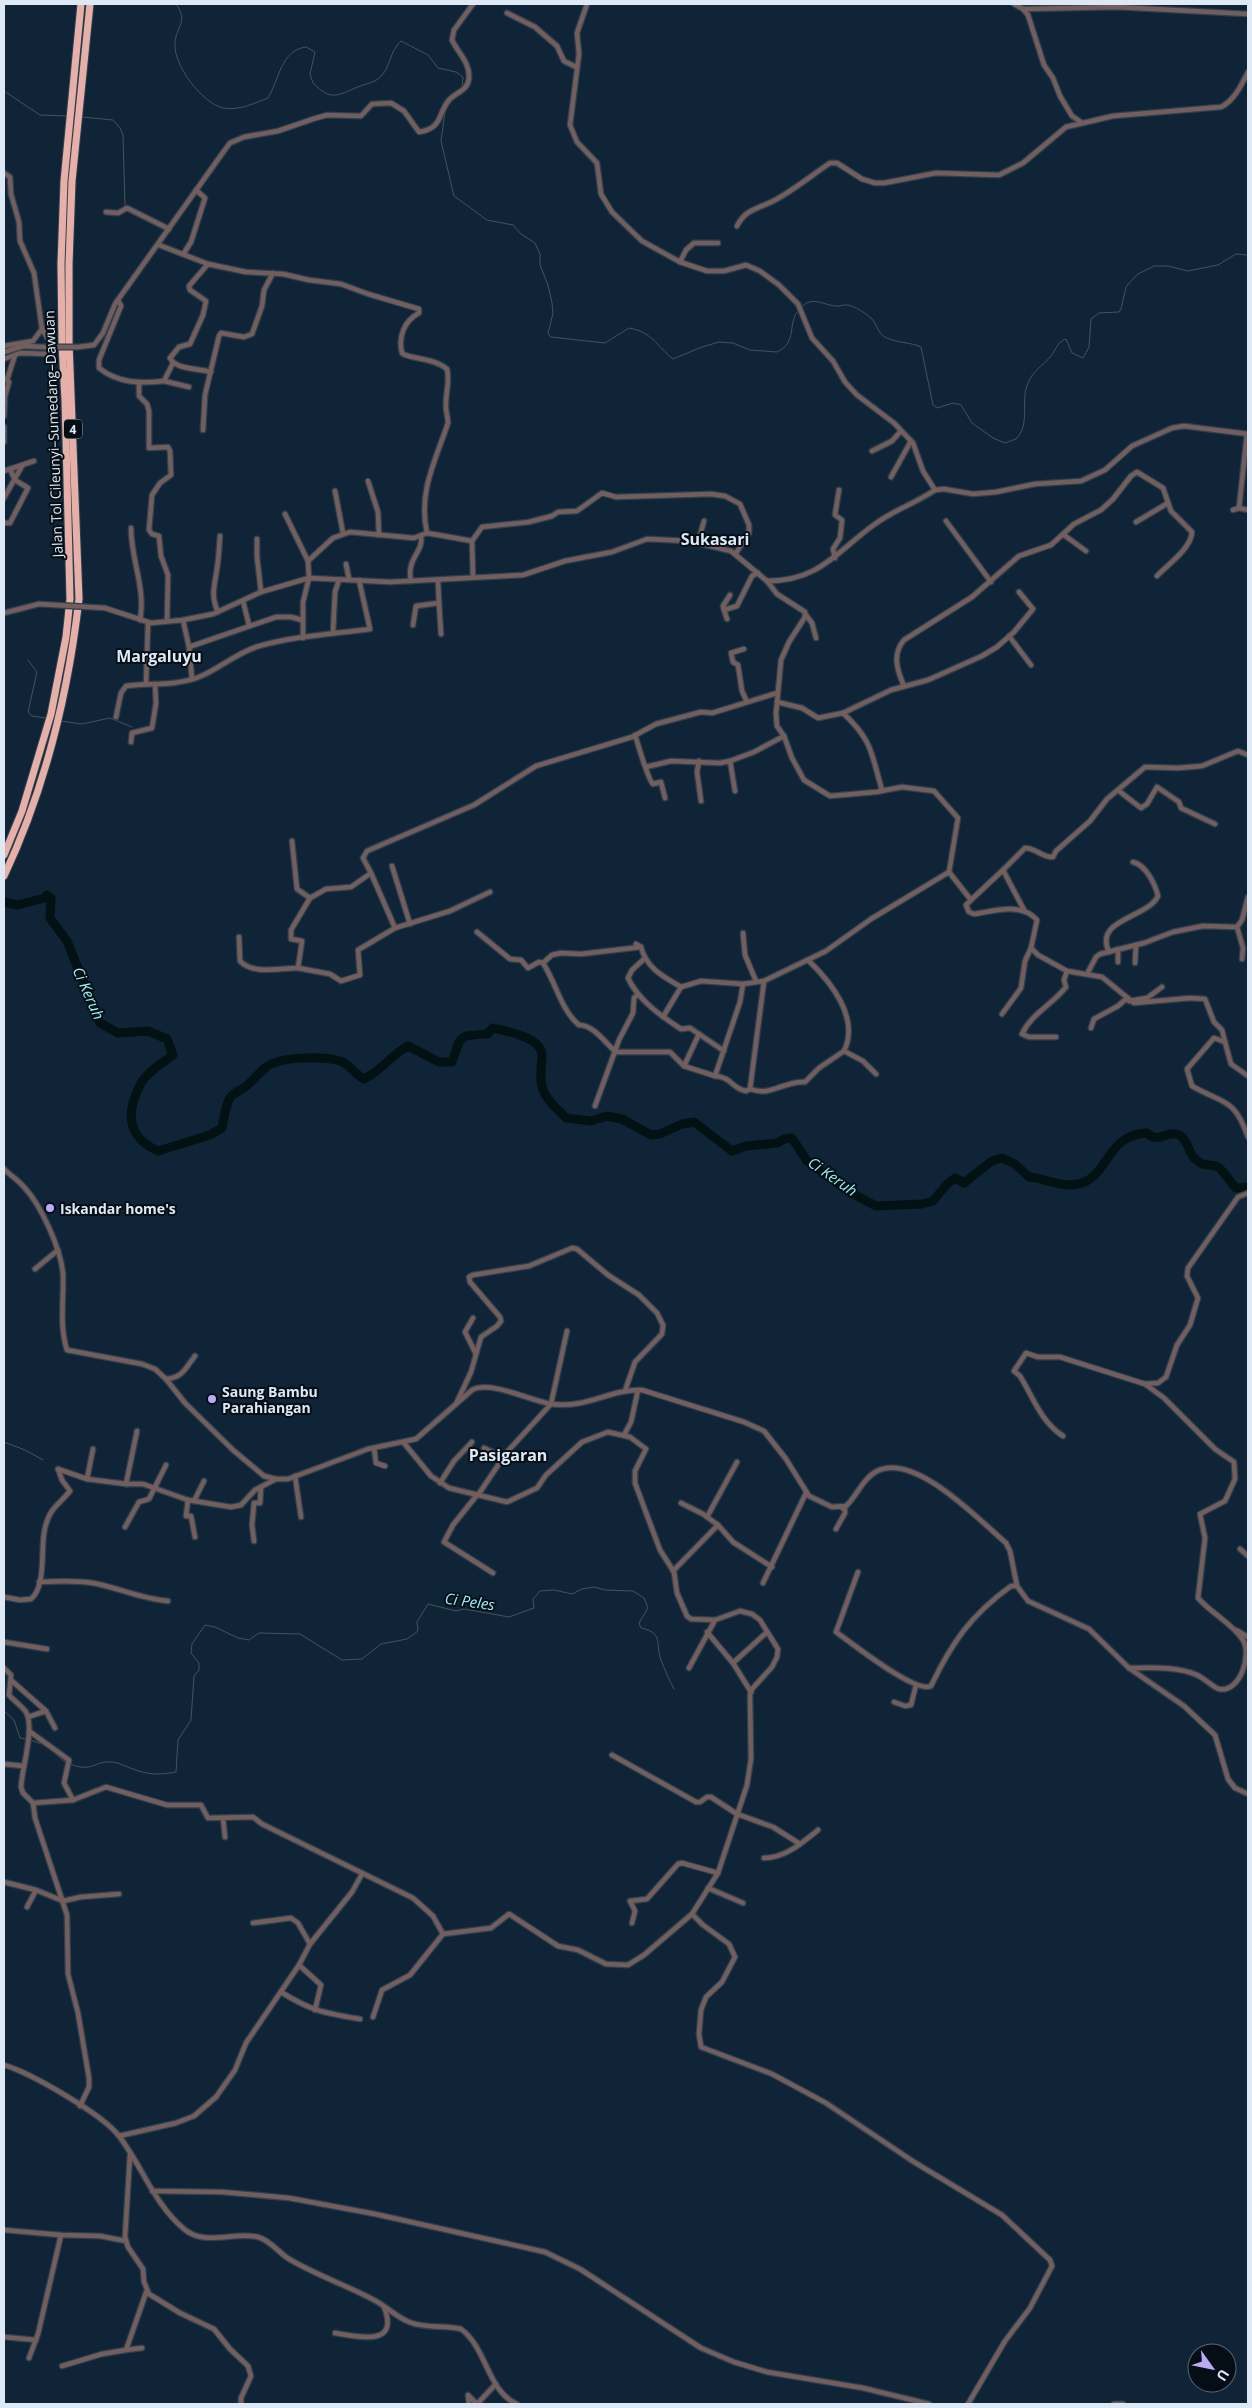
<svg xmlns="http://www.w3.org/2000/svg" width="1252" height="2408" viewBox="0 0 1252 2408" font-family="'Open Sans',sans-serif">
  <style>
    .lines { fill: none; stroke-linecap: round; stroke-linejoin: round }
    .stream { stroke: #445357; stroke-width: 1 }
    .river { stroke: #021213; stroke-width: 9 }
    .minor-casing { stroke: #2c4152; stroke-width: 7 }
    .highway-casing { stroke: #2c4152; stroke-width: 9 }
    .minor { stroke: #745e5b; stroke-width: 4.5 }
    .highway { stroke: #e6b0a8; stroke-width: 7 }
    .minor-bridge-casing { stroke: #2c4152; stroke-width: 7; stroke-linecap: butt }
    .minor-bridge { stroke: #745e5b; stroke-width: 4.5 }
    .poi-dot { fill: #bbaaf6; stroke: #050d15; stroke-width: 2 }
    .labels { text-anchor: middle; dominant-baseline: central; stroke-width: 4; stroke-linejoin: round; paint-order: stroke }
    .shield { fill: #050d15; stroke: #9ca8b2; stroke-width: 1 }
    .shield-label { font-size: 12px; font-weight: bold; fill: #ddeaf6 }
    .street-label { font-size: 14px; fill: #ddeaf6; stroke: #050d15 }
    .poi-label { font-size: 14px; font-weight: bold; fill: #ddeaf6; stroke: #050d15; text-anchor: start }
    .water-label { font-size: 15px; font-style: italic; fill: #92f6f9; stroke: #050d15 }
    .quarter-label { font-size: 16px; font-weight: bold; fill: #ddeaf6; stroke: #050d15 }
  </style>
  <rect width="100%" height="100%" fill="#0f2537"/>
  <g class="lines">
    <g class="stream">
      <path d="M176 4C189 22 176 26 175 43 173 65 202 103 223 108 239 111 255 103 268 98 279 80 281 50 306 47L315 52 310 74 313 83C332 102 337 95 358 87 367 83 376 83 382 75 390 67 390 51 401 41L428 55 438 68 456 72 463 77 462 88"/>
      <path d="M4 91 40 115 68 116"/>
      <path d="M445 112 441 141 454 196 487 220 513 225 521 234 535 243 540 254V265L548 285 552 303 553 313 548 334 551 337 605 343 629 328C652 332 656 345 673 359L702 347 719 342 733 343 750 350 777 352C798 342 787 324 798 311"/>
      <path d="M82 117 113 120 120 128 123 135 125 206"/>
      <path d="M800 308C813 295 822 305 836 306 840 307 844 304 847 305 855 306 865 313 871 318 878 325 877 334 887 338 898 343 910 342 921 347L933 405 937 408 953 403 961 405 972 423 993 438 1005 443 1016 439C1031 424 1020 401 1028 383 1033 370 1043 366 1051 356 1056 350 1057 342 1066 339L1072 353 1083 358 1089 347 1091 319 1099 313 1119 312 1121 309 1126 287 1132 280 1138 274 1154 266H1168L1188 271 1218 265 1236 254 1248 255"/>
      <path d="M28 660 37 672 28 712 32 716 46 718"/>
      <path d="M60 721 82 724 110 718 132 727"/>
      <path d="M4 1442 25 1450 43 1460"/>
      <path d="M4 1711 14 1720 20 1738 26 1739"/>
      <path d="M30 1740 45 1745"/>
      <path d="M50 1749 66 1763"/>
      <path d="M70 1764C93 1773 93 1761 111 1762 119 1762 126 1767 133 1769 148 1775 160 1775 176 1772L178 1740 191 1720 194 1676 199 1670V1663L191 1653 192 1644 205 1625 215 1627 238 1638 249 1640 259 1633 300 1634 342 1660 362 1659 381 1644 407 1639 418 1631 417 1622 428 1604 456 1611 464 1609 509 1617 534 1608 533 1599 540 1591 554 1590 572 1594 582 1589 594 1587 605 1590 633 1591 644 1598 648 1608 639 1623 641 1628C664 1633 655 1643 661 1660 665 1670 669 1680 674 1689"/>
    </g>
    <path class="river" d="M4 902 17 905 45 898 47 895 51 898 50 918 67 941 100 1023 118 1033 148 1031 167 1039 173 1055C163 1063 148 1071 141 1083 126 1111 126 1137 158 1151L210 1135 222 1128C224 1119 225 1106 230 1098 233 1092 241 1091 245 1087 252 1082 258 1074 265 1068 279 1056 322 1056 340 1061 351 1065 354 1074 364 1079 381 1071 391 1055 408 1046L439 1062H452C462 1035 456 1036 487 1034L493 1028C508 1032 544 1037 542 1058 541 1068 539 1082 544 1092 548 1102 559 1110 566 1118L591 1121 607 1116 622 1119 651 1135 660 1134 682 1124 694 1122 732 1151 746 1146 777 1143 784 1139 792 1138 807 1161 851 1193 876 1206 922 1204 933 1201 947 1184 955 1178 964 1183 992 1161 1002 1158 1015 1164 1029 1177C1045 1178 1061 1188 1078 1184 1108 1179 1106 1134 1147 1133 1158 1145 1167 1129 1179 1135 1188 1140 1188 1151 1194 1158 1204 1168 1209 1163 1218 1167 1222 1169 1232 1184 1236 1188L1248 1187"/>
    <g class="minor-casing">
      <g id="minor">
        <path d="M587 4 577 33 579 54 570 125 577 142 597 163 601 194 612 212 642 241 680 262 707 271H724L746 265 760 271 779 285 798 304 812 338 833 361 845 382 857 395 894 423 913 443 923 471 935 490"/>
        <path d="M1014 4 1023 9 1028 15 1044 65 1053 78 1060 96 1072 116 1081 122"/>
        <path d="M1023 9 1117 7 1248 14"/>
        <path d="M507 13 535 27 557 46 564 61 576 67"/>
        <path d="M4 173 10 177 11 194 19 222 20 241 34 273 42 329 33 341 4 346"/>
        <path d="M106 212 118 213 127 208 169 229"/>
        <path d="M737 226C746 208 759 209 775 200 794 190 812 175 830 163H837L862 179 875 183H884L936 173 999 175 1023 163 1066 127 1113 116 1221 107C1234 101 1242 84 1248 72"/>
        <path d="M159 245 208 264"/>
        <path d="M184 253 191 242 205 198 196 190"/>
        <path d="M680 262 686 250 694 243H718"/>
        <path d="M118 300 121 306 99 360V368C118 383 140 384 164 381L173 363"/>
        <path d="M42 329 50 342"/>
        <path d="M78 347 94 345 103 333 115 304 224 151 230 143 244 137 278 131 313 119 327 115 361 116 372 104 391 103 404 111 419 132C443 128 437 115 449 100 456 92 468 91 469 78 470 62 458 53 452 40L454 30 473 4"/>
        <path d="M4 352 24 346 44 347"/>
        <path d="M4 359 20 353 49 354 51 350"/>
        <path d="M211 372C198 368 176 370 170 358L179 347 190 344 203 315 206 301 190 290 189 286 208 264 246 272 283 274 309 280 341 284 368 294 419 309V313C404 321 398 337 402 353 407 359 433 357 447 369 450 381 446 391 446 403 445 410 448 416 448 423 435 462 418 492 427 533"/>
        <path d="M4 378 9 382 5 396 4 416"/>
        <path d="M7 380 15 355"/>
        <path d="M164 381 189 387"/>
        <path d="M139 382V396L147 404 149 411V448L168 447 170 451 171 475 160 483 152 495 149 530 152 534 159 536 161 556 168 575 167 621"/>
        <path d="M4 427V442"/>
        <path d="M203 430 205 395 219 336 221 333 244 337 252 334 262 306 264 290 273 273"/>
        <path d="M872 451 892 441 901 431"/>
        <path d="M4 471 34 461"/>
        <path d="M891 477 911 441"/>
        <path d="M368 481 378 512 379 535"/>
        <path d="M335 491 343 533"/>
        <path d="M4 498 22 466"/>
        <path d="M1239 508 1247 434"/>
        <path d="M1233 510 1239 508 1248 510"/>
        <path d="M285 514 308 561"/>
        <path d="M946 521 991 582"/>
        <path d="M1136 522 1168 503"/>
        <path d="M4 523H10L28 488 15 480 10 469"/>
        <path d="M131 528C131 560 146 588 140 620"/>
        <path d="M1064 535 1086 551"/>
        <path d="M257 539V557L261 592"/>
        <path d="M472 541 473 577"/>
        <path d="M698 543 704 521"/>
        <path d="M835 558 833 549 840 538 842 520 835 515 839 490"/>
        <path d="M346 564 349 579"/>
        <path d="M411 581C406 558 424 552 421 536"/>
        <path d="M767 581 777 594 805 612V617L789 642 781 660 776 714 777 726 784 736 792 758 804 780 830 796 876 792 902 787 934 791 958 818 949 872"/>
        <path d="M730 595 723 606 724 610 737 606 752 576 758 573"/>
        <path d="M243 601 249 625"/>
        <path d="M439 603 441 634"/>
        <path d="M105 608 151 623 183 620 213 614 261 592 309 578 390 582 523 575 565 561 612 552 647 539 689 541 731 551 767 581C820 581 837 551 875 524 894 510 916 503 935 490L944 489 973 494 996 492 1035 484 1081 481 1105 470 1132 446 1172 428 1184 426 1248 434"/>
        <path d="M724 610 727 619"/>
        <path d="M218 612C210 595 215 585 217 568 219 558 219 547 220 536"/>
        <path d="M4 613 39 604"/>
        <path d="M805 614 812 623 816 638"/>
        <path d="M183 620 189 647 192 679"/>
        <path d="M413 625 416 606 439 603 438 581"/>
        <path d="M333 633 335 592 339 580"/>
        <path d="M1009 636 1031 665"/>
        <path d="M303 638V602L309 578 308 561 333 538 350 532 414 538 427 533 472 541 482 527 529 522 552 516 558 512 577 511 602 493 616 497 711 494 725 496 740 504 749 525V533L736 553"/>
        <path d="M189 647 276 617H291L302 620"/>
        <path d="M744 649 731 653 733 662 738 665 742 691 747 702"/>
        <path d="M146 684 148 623"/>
        <path d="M904 686C897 670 892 654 904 640L972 597 1019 556 1051 545 1074 524 1101 510 1113 499 1131 476 1137 472 1163 488 1171 511 1192 532C1191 549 1167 565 1157 576"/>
        <path d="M777 702 802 708 818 718 843 713 891 690 928 680 982 656 997 647 1014 632 1033 609 1019 592"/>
        <path d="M843 713C873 741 871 753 882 790"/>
        <path d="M116 717 121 693 126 686C150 683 176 686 199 677 219 669 235 654 256 647 293 636 332 634 370 629L359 580"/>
        <path d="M635 735C638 744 648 780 653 784L661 782 665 798"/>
        <path d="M131 742 132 733 152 728 156 703 155 684"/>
        <path d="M699 761 697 772 701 801"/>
        <path d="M730 761 735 791"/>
        <path d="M646 767 671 761 720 763 730 761 754 752 784 736"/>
        <path d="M1119 791 1141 808 1147 804 1157 787 1179 802 1181 808 1215 824"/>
        <path d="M292 841 297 889 310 898 326 889 351 887 371 873 363 858 367 851 474 805 536 766 632 737 656 724 701 712 712 713 777 693"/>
        <path d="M392 866 410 924"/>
        <path d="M1003 870 1025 848C1036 848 1043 858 1053 857L1056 851 1090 821 1107 799 1145 767 1178 768 1202 766 1238 751 1248 755"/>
        <path d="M971 900 966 905 969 912 974 914C995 911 1022 902 1037 920L1031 948 1038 955 1067 971 1102 977 1134 1003 1190 998 1205 999 1214 1022 1222 1030 1225 1042"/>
        <path d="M395 928 450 911 490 892"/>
        <path d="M477 932 510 959 521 960 528 968 539 962 543 963"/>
        <path d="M743 933 745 955 756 981"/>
        <path d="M239 937 240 961C253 975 280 968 298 968L302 941 291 939V930L310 898"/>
        <path d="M636 944 641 947C646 968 664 977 681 987L701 981 743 984 764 981 826 951 871 919 949 872 971 900 1003 870 1024 910"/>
        <path d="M641 947 581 954 561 953 552 955 543 963C556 983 561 1010 579 1025 594 1025 605 1043 616 1052H670L684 1066 715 1076 740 1002 743 984"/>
        <path d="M1118 949V962"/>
        <path d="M1109 952C1093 919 1148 918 1158 896 1155 884 1146 865 1133 862"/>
        <path d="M644 959 632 970 628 978C638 1000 661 1016 681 1029L690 1028 724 1051"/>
        <path d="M1242 959 1243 948 1237 927 1242 920 1248 897"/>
        <path d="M808 960C831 982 860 1018 844 1051L863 1061 876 1074"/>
        <path d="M1135 963 1136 945"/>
        <path d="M298 968 330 974 341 981 360 975 358 950 395 928 371 873"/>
        <path d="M1087 974 1096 957 1100 954 1144 943 1173 932 1203 926 1237 927"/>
        <path d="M764 981 750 1089C772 1097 782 1081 805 1082L819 1068 844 1051"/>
        <path d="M1129 1001 1147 998 1162 987"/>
        <path d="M1002 1014 1021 988 1025 961 1031 948"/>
        <path d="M663 1017 681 987"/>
        <path d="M1091 1028 1094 1019 1118 1006 1126 999"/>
        <path d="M1056 1037H1029L1022 1034C1031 1014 1053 1004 1066 987L1064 980 1067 971"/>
        <path d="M684 1066 699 1034"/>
        <path d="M715 1076C732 1077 732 1089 746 1091L750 1089"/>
        <path d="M1248 1076 1231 1064 1225 1042 1214 1038 1187 1069 1192 1086C1223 1104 1234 1097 1248 1137"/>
        <path d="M595 1106 619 1040 633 1013 634 998 638 994"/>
        <path d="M4 1169C10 1175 18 1180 24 1187 41 1205 61 1249 63 1274 64 1299 59 1326 67 1350L142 1364 155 1369 166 1379 185 1403 233 1450 264 1476 276 1479H288L368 1449 416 1439 472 1390C490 1380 531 1401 551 1404 586 1409 610 1389 642 1390L744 1422 764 1431 786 1459 809 1496 832 1507 846 1506C857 1496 863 1478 877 1471 915 1452 979 1520 1006 1543L1010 1551 1017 1586 1028 1601 1089 1629 1129 1668 1184 1706 1215 1735 1228 1779 1235 1788 1248 1794"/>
        <path d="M35 1269 58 1250"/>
        <path d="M473 1318 465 1332 476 1354"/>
        <path d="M166 1379C183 1377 185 1369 195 1356"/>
        <path d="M456 1404 471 1372 481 1337 497 1326 501 1321 500 1317 470 1282 469 1277 473 1275 529 1266 572 1248 577 1249 608 1275 639 1295 657 1313 663 1325 662 1334 635 1362 625 1391"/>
        <path d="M624 1435 631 1422 638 1390"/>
        <path d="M1063 1436C1041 1422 1033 1397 1020 1376L1014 1371 1026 1353 1038 1357H1060L1145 1384"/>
        <path d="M404 1443 431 1476 449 1488 507 1502 537 1488 546 1475 582 1442 608 1432 630 1437 646 1449 635 1471V1483L660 1550 674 1572 677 1593 687 1616 691 1619 715 1620 740 1611 752 1614 760 1620 778 1649 777 1657 772 1667 752 1689 750 1695 751 1759 747 1785 718 1873 692 1914 703 1925 729 1944 735 1957 722 1982 706 1997 701 2010 699 2034 701 2047 772 2074 826 2103 914 2162 1002 2215 1050 2260 1052 2266 1030 2308 1005 2341 968 2404"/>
        <path d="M374 1448 376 1463 385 1466"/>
        <path d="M484 1448 503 1457"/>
        <path d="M58 1469 87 1479 126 1484H143L188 1500 231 1507 241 1505 255 1490 276 1479"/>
        <path d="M295 1476 301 1517"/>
        <path d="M87 1479 93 1449"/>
        <path d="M440 1483 454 1461 472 1442"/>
        <path d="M126 1484 137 1431"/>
        <path d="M477 1495 453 1525 444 1542 493 1573"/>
        <path d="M478 1495 507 1452 551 1404 567 1331"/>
        <path d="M188 1500 186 1516H191L195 1537"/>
        <path d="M194 1501 204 1481"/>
        <path d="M681 1503 703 1514 718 1525 733 1542 772 1567"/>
        <path d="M707 1517 737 1462"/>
        <path d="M125 1527 139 1502 149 1499 166 1465"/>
        <path d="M836 1529 845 1513V1510L841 1507"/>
        <path d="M254 1541 252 1525 254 1503H260L261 1487"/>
        <path d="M1240 1549 1248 1556"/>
        <path d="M673 1571 718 1525"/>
        <path d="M858 1572 836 1632C852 1643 915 1694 931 1686 952 1642 971 1615 1011 1586H1017"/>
        <path d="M39 1582C57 1581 75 1580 93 1583 119 1588 142 1599 168 1601"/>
        <path d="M763 1583 806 1493"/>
        <path d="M4 1597 20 1600 31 1599C47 1586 40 1546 45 1528 50 1507 58 1506 70 1491L62 1480 58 1469"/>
        <path d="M1236 1630 1248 1637"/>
        <path d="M707 1632 733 1663 751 1692"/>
        <path d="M4 1642 47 1649"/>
        <path d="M733 1663 767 1632"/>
        <path d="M4 1668 11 1675 9 1695C14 1701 22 1706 26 1712 35 1728 22 1768 21 1787L23 1793 33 1803 35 1818 67 1915 68 1974 78 2013 89 2078V2087L80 2106"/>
        <path d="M689 1668 715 1620"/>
        <path d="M1129 1668C1152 1668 1176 1666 1197 1675 1204 1678 1214 1688 1219 1689 1240 1693 1252 1655 1243 1640 1232 1623 1212 1614 1198 1598L1205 1538 1200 1514 1225 1501 1235 1479 1234 1462 1215 1449 1164 1398 1145 1384 1158 1383 1166 1377 1177 1345 1190 1325 1198 1298 1187 1276 1188 1268 1238 1197 1248 1193"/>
        <path d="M12 1681 46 1711 55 1728"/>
        <path d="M894 1702 905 1706 911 1705 916 1685"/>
        <path d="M28 1717 46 1711"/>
        <path d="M29 1731 69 1760 64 1783 73 1800"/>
        <path d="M612 1755 696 1802H700L707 1797H711L737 1814 773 1827 800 1844"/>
        <path d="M4 1764 23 1766"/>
        <path d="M33 1803 73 1800 106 1787 167 1805H201L208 1818 253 1817 262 1824 413 1898 433 1916 443 1934 491 1928 509 1914 558 1946 578 1950 606 1964 628 1965 644 1955 692 1914"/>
        <path d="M223 1818 225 1837"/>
        <path d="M764 1858C785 1858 802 1843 818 1830"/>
        <path d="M4 1882 36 1890"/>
        <path d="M708 1888 743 1903"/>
        <path d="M27 1907 36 1890 63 1901 81 1897 119 1894"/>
        <path d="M253 1923 291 1918 298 1923 310 1944"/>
        <path d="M632 1923 635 1911 630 1901 647 1899 678 1864 682 1863 718 1873"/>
        <path d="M299 1965 321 1985 315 2010"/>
        <path d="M281 1992C311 2011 325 2013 360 2019"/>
        <path d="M373 2017 382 1990 410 1975 443 1934"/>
        <path d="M4 2065C31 2073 102 2114 119 2136 142 2166 154 2204 184 2229 205 2247 234 2231 258 2237 270 2240 279 2253 289 2259 316 2275 346 2285 374 2300 386 2306 396 2317 409 2322 426 2329 444 2325 461 2329 487 2348 487 2391 517 2404"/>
        <path d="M119 2136 176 2123 194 2116 216 2097 235 2070 246 2043 299 1965 310 1944 352 1892 362 1874"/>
        <path d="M130 2155 125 2237 128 2247 143 2269 144 2282 149 2294 180 2313 214 2329 230 2349 248 2366 251 2376 241 2398V2404"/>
        <path d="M152 2191 222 2192 289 2198 375 2214 545 2252 580 2269 701 2348 734 2362 767 2372 863 2388 929 2404"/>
        <path d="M4 2230 61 2235 100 2236 126 2241"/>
        <path d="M335 2333C359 2337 400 2347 384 2307"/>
        <path d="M4 2337 36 2340"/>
        <path d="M126 2350 142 2348"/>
        <path d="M29 2358 38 2334 61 2235"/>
        <path d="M62 2366 102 2354 126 2350 147 2290"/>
        <path d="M469 2404 468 2395 477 2404 496 2384"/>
        <path d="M1114 2404H1123"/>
      </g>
    </g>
    <g class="highway-casing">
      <g id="highway">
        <path d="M4 855 22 811 51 714 66 637 70 599 65 400 62 344 61 264 64 181 81 4"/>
        <path d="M4 876C45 789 68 695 79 599L69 343V264L72 181 90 4"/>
      </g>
    </g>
    <use href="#minor" class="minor"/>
    <use href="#highway" class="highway"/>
    <g class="minor-bridge-casing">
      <g id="minor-bridge">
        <path d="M44 347H78"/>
        <path d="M39 604 105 608"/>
      </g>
    </g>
    <use href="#minor-bridge" class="minor-bridge"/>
  </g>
  <g class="poi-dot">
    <circle cx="50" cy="1208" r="5"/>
    <circle cx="212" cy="1399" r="5"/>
  </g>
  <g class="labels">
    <rect class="shield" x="64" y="419.5" width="18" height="19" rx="4"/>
    <g class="shield-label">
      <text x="73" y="429">4</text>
    </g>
    <g class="street-label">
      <text transform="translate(53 434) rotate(-92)">Jalan Tol Cileunyi–Sumedang–Dawuan</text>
    </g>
    <g class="poi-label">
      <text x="60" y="1208">Iskandar home's</text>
      <text x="222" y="1391">Saung Bambu<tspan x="222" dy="16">Parahiangan</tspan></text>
    </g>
    <g class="water-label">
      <text transform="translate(89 993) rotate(66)">Ci Keruh</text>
      <text transform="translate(833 1176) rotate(35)">Ci Keruh</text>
      <text transform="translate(470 1601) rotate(8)">Ci Peles</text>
    </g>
    <g class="quarter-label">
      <text x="715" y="539">Sukasari</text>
      <text x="159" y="656">Margaluyu</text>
      <text x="508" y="1455">Pasigaran</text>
    </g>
  </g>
  <rect width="1252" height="2408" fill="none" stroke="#ddeaf6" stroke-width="10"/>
  <g transform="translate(1212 2368) rotate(123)"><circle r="24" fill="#050d15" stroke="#5b656f"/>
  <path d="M0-4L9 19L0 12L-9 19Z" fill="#bbaaf6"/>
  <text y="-8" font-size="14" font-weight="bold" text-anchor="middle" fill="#ddeaf6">U</text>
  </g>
</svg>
